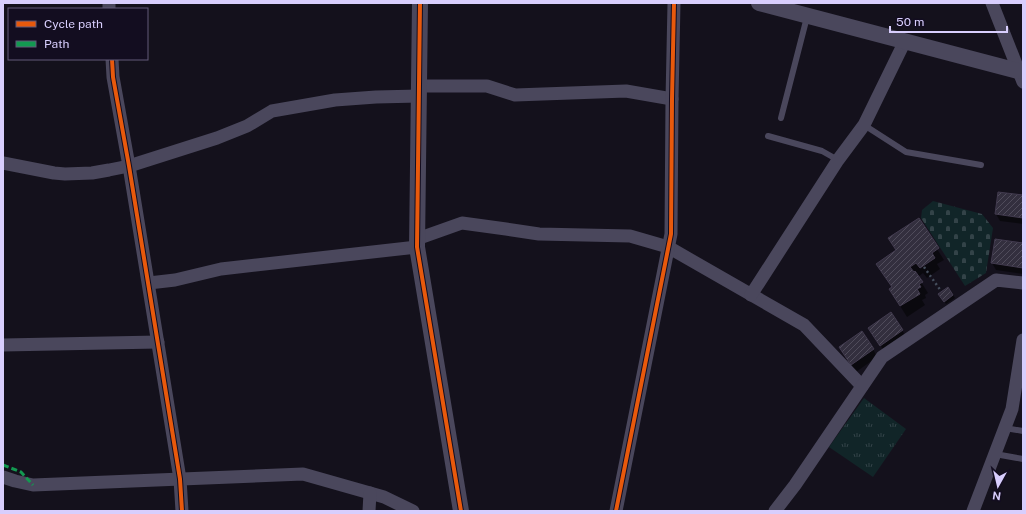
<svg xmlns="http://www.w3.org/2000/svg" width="1026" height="514" viewBox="0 0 1026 514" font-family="'Public Sans',sans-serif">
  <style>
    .cemetery { fill: url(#cemetery-stones) }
    .park { fill: url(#park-tufts) }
    .shadow { fill: #0007 }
    .building { fill: url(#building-hatch); stroke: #423b4f }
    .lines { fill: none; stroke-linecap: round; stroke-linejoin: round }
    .path { stroke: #454e5d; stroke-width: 2.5; stroke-dasharray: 2 3; stroke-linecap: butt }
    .service { stroke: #4a475c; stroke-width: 6 }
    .minor { stroke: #4a475c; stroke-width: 13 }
    .tertiary { stroke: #4a475c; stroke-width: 16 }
    .quiet { stroke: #139951; stroke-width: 3; stroke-dasharray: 6 3; stroke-linecap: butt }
    .cycleway-casing { stroke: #130d20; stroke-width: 6 }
    .cycleway { stroke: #e8590c; stroke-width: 4 }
  </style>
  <defs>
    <pattern id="cemetery-stones" width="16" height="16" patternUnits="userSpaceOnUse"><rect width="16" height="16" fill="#112528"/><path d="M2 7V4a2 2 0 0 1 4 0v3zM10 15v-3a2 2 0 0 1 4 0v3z" fill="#334348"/></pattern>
    <pattern id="park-tufts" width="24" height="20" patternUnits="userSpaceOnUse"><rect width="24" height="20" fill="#112528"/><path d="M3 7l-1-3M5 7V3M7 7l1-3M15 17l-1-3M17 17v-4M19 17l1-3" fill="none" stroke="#334348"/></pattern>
    <pattern id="building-hatch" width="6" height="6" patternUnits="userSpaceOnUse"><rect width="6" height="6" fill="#332f3e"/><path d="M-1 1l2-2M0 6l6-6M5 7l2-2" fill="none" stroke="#504c5b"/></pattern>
  </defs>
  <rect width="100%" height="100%" fill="#14111c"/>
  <path class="cemetery" d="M933 201 982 214 993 228 986 273 965 286 921 218 922 210Z"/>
  <path class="park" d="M864 398 906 429 873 477 829 447Z"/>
  <g class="shadow">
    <path d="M1023 196V224L1000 221 996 214Z"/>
    <path d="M918 219 944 260 937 264 940 269 927 278 923 273 918 277 928 293 925 295 926 298 922 300 925 305 907 317 890 290 893 288 884 275 897 251Z"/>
    <path d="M1023 244V274L996 270 992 263Z"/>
    <path d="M953 295 955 298 946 304 941 297Z"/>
    <path d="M902 330 906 337 885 352 873 335Z"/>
    <path d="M873 349 877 357 856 372 844 355Z"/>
  </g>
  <g class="building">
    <path d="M998 192 1023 195V218L995 214Z"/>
    <path d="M919 218 939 248 932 253 935 258 920 268 916 263 910 267 914 272 915 271 923 282 919 284 921 287 917 289 920 294 900 306 889 289 892 287 876 264 896 250 888 238Z"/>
    <path d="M995 239 1023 243V268L991 263Z"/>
    <path d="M948 287 953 295 944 302 938 294Z"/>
    <path d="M891 312 903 330 880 346 868 328Z"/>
    <path d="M862 331 874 349 851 365 839 347Z"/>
  </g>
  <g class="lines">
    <path class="path" d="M924 267 941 291"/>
    <g class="service">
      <path d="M781 118 807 17"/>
      <path d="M864 125 906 152 981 165"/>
      <path d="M768 136 822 151 838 160"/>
      <path d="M1005 428 1023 431"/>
      <path d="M995 454 1023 459"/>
    </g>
    <g class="minor">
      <path d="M109 3V9"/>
      <path d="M992 3 1023 82"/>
      <path d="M112 59 113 77 129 166 180 479 182 511"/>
      <path d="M419 86H487L515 95 626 91 672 99"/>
      <path d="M3 163 54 173 65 174 92 173 109 170 129 166 217 138 247 126 272 111 335 100 376 97 419 96"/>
      <path d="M417 239 462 223 506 229 539 234 630 236 668 247 804 325 862 386"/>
      <path d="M149 283 175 280 221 269 417 247"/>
      <path d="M751 295 838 160 864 125 905 41"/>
      <path d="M3 345 158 342"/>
      <path d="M3 477 15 481 33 485 303 474 384 497 413 511"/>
      <path d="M369 511 370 493"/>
      <path d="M616 511 671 234 672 99 674 3"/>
      <path d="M775 511 795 485 882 357 996 280 1023 283"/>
      <path d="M973 511 1012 409 1023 340"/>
    </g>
    <g class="tertiary">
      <path d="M420 3 417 247 461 511"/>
      <path d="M759 3 1018 71"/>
    </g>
    <path class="quiet" d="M3 465 21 472 33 485"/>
    <g class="cycleway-casing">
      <g id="cycleway">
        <path d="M420 3 417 247 461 511"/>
        <path d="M112 59 113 77 129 166 180 479 182 511"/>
        <path d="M616 511 671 234 672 99 674 3"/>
      </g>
    </g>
    <use href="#cycleway" class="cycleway"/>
  </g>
  <rect width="1026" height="514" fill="none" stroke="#d8cefd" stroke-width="8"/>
  <rect x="8" y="8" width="140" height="52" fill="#130d20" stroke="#625a78"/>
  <rect x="16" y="21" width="20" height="6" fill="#e8590c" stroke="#625a78"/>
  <text x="44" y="28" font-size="12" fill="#d8cefd">Cycle path</text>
  <rect x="16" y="41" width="20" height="6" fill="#139951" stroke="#625a78"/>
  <text x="44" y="48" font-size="12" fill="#d8cefd">Path</text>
  <g transform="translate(998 486) rotate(188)" stroke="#130d20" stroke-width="3" paint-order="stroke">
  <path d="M0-3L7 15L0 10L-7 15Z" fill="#d8cefd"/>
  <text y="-6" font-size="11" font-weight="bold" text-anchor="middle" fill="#d8cefd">N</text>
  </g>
  <path d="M890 26v6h117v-6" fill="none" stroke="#d8cefd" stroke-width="2"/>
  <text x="896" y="26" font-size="12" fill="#d8cefd" stroke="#130d20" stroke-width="3" paint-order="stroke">50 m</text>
</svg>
